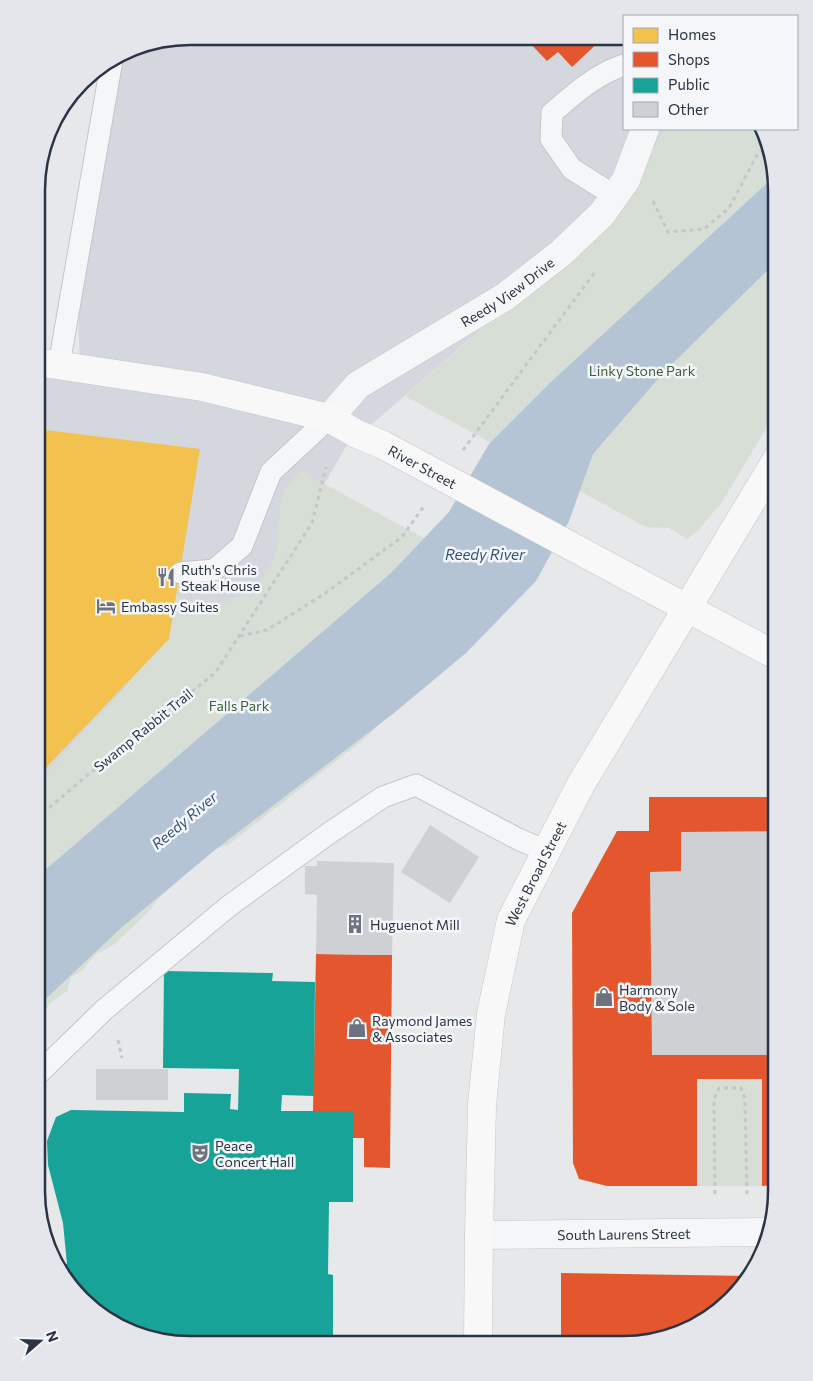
<svg xmlns="http://www.w3.org/2000/svg" width="813" height="1381" viewBox="0 0 813 1381" font-family="Commissioner,sans-serif">
  <style>
    .built { fill: #d4d7dd }
    .green { fill: #d6ded6 }
    .water { fill: #b4c4d5 }
    .homes { fill: #f2c14e }
    .shops { fill: #e4572e }
    .public { fill: #17a398 }
    .building { fill: #ced0d3 }
    .lines { fill: none; stroke-linecap: round; stroke-linejoin: round }
    .lane-casing { stroke: #c4c6c8; stroke-width: 23 }
    .street-casing { stroke: #c4c6c8; stroke-width: 29 }
    .secondary-casing { stroke: #c4c6c8; stroke-width: 29 }
    .path { stroke: #c5c6ca; stroke-width: 3; stroke-dasharray: 4 4; stroke-linecap: butt }
    .lane { stroke: #f5f6f7; stroke-width: 21 }
    .street { stroke: #f5f6f7; stroke-width: 28 }
    .secondary { stroke: #f8f8f8; stroke-width: 28 }
    .secondary-bridge-casing { stroke: #c4c6c8; stroke-width: 29; stroke-linecap: butt }
    .secondary-bridge { stroke: #f8f8f8; stroke-width: 28 }
    .labels { text-anchor: middle; dominant-baseline: central; stroke-width: 5; stroke-linejoin: round; paint-order: stroke }
    .street-label { font-size: 14px; fill: #2b3445; stroke: #f4f6f9 }
    .park-label { font-size: 14px; fill: #3f6138; stroke: #f4f6f9 }
    .poi-label { font-size: 14px; fill: #2b3445; stroke: #f4f6f9; text-anchor: start }
    .water-label { font-size: 15px; font-style: italic; fill: #34527a; stroke: #f4f6f9 }
    .rim { fill: none; stroke: #2b3445; stroke-width: 2.5 }
  </style>
  <rect width="100%" height="100%" fill="#e6e8ea"/>
  <path class="built" d="M190 36 624 39V129H664L626 204 373 423 355 431 278 564 37 798V363L80 372 77 280 117 57 131 48Z"/>
  <g class="green">
    <path d="M664 129H761L769 140 777 190V410L722 502 697 532 687 539 669 528 646 527 405 396 626 204Z"/>
    <path d="M300 471H303L306 474 525 593 464 642 362 741 229 844 204 853 197 859 189 871 157 900 152 908 115 944 95 955 82 971 71 977 67 991 50 1003 41 1017 36 1021 37 783 120 694 143 663 174 595C181 598 189 602 196 603 232 610 269 584 277 549 278 544 278 538 278 533 280 505 279 493 300 471Z"/>
    <rect x="697" y="1079" width="65" height="107"/>
  </g>
  <path class="water" d="M775 176 777 190V261L664 372 593 454 569 521 536 581 466 653 394 713 215 850 121 928 36 1008 37 877 391 573 449 512 489 444 551 382Z"/>
  <path class="homes" d="M37 429 200 449 169 639 37 777Z"/>
  <g class="shops">
    <path d="M525 38 554 39H602L572 67 558 52 547 61Z"/>
    <path d="M649 797H777L776 1185 762 1186V1079H697V1186H607L579 1179 573 1163 572 913 617 831H649Z"/>
    <path d="M316 954 392 955 390 1168 364 1167V1138H353V1111H313Z"/>
    <path d="M561 1273 750 1276 745 1285 709 1319 673 1337 623 1345H561Z"/>
  </g>
  <path class="public" d="M164 971 273 973 272 981 315 982 314 1096 282 1095 281 1111H353V1202H329L328 1274 333 1275V1344L169 1343 131 1333 89 1307 59 1263 67 1264 63 1223 48 1165 47 1141 56 1117 71 1110 184 1112V1093L231 1094 230 1109 238 1110 239 1069 163 1068Z"/>
  <g class="building">
    <path d="M430 825 479 857 450 903 401 872Z"/>
    <path d="M777 831 776 1055H652L650 872 681 871V832Z"/>
    <path d="M317 861 394 863 392 955 316 954 317 895 305 894V866H317Z"/>
    <rect x="96" y="1069" width="72" height="31"/>
  </g>
  <g class="lines">
    <g class="lane-casing">
      <g id="lane">
        <path d="M615 196 572 169 551 139 552 113C574 94 596 74 624 65"/>
        <path d="M59 365 112 60"/>
        <path d="M181 573 214 570 242 546 271 472 329 418"/>
        <path d="M36 1076 105 1009 229 906 328 834 383 797 416 785 518 839 546 851"/>
      </g>
    </g>
    <g class="street-casing">
      <g id="street">
        <path id="s1" d="M329 418 358 385 506 296 561 253 602 214 626 180 645 129"/>
        <path id="s2" d="M479 1235 769 1232"/>
      </g>
    </g>
    <g class="secondary-casing">
      <g id="secondary">
        <path d="M37 362 202 387 329 418 357 434 383 445"/>
        <path d="M623 574 777 656"/>
        <path id="s3" d="M478 1344 479 1235 482 1105 491 1014 511 920 581 784 777 459"/>
      </g>
    </g>
    <g class="path">
      <path d="M653 201 668 232 704 229 729 208 756 157 769 143"/>
      <path d="M463 450 595 272"/>
      <path d="M240 636 267 630 324 594 402 537 424 506"/>
      <path d="M37 818 121 747 215 673 312 523 326 467"/>
      <path d="M118 1040 122 1058"/>
      <path d="M715 1194 714 1099 719 1088H741L745 1099 747 1194"/>
    </g>
    <use href="#lane" class="lane"/>
    <use href="#street" class="street"/>
    <use href="#secondary" class="secondary"/>
    <g class="secondary-bridge-casing">
      <g id="secondary-bridge">
        <path id="s4" d="M383 445 623 574"/>
      </g>
    </g>
    <use href="#secondary-bridge" class="secondary-bridge"/>
  </g>
  <defs>
    <g id="restaurant-bare" transform="scale(1.5)"><path d="M-5-6h1v4h1v-4h1v4h1v-4h1v5L-1.5 .5V6h-2V.5L-5-1ZM5-6V6H3V1.5H1.5Q1.5-4 5-6Z" fill="#6c737f" stroke="#f4f6f9" stroke-width="2.5" paint-order="stroke"/></g>
    <g id="hotel-bare" transform="scale(1.5)"><path d="M-6-4.5h1.5V1H6V5H4.5V3h-9V5H-6ZM-4 0a1.8 1.8 0 1 1 3.6 0ZM.5 0V-2.5h3Q6-2.5 6 0Z" fill="#6c737f" stroke="#f4f6f9" stroke-width="2.5" paint-order="stroke"/></g>
    <g id="building-bare" transform="scale(1.5)"><path d="M-4-6H4V6H1V3H-1V6H-4ZM-2.5-4.3h1.7v1.8h-1.7ZM.8-4.3h1.7v1.8H.8ZM-2.5-1h1.7V.8h-1.7ZM.8-1h1.7V.8H.8Z" fill="#6c737f" stroke="#f4f6f9" stroke-width="2.5" paint-order="stroke"/></g>
    <g id="shop-bare" transform="scale(1.5)"><path d="M-5-2.5h2.3a2.7 3.5 0 0 1 5.4 0H5L5.5 6h-11ZM-1.5-2.5h3a1.5 2.3 0 0 0-3 0Z" fill="#6c737f" stroke="#f4f6f9" stroke-width="2.5" paint-order="stroke"/></g>
    <g id="theatre-bare" transform="scale(1.5)"><path d="M-5-5.5Q0-4 5-5.5V0Q5 5 0 6Q-5 5-5 0ZM-3.3-2.5H-1v1.5H-3.3ZM1-2.5H3.3v1.5H1ZM-2.8 1Q0 5.5 2.8 1Z" fill="#6c737f" stroke="#f4f6f9" stroke-width="2.5" paint-order="stroke"/></g>
  </defs>
  <g fill-rule="evenodd">
    <use href="#restaurant-bare" x="166" y="577"/>
    <use href="#hotel-bare" x="106" y="606"/>
    <use href="#building-bare" x="355" y="924"/>
    <use href="#shop-bare" x="604" y="997"/>
    <use href="#shop-bare" x="357" y="1028"/>
    <use href="#theatre-bare" x="200" y="1153"/>
  </g>
  <g class="labels">
    <g class="street-label">
      <text stroke="none"><textPath href="#s1" startOffset="220">Reedy View Drive</textPath></text>
      <text stroke="none"><textPath href="#s4" startOffset="45">River Street</textPath></text>
      <text transform="translate(143 730) rotate(-39)">Swamp Rabbit Trail</text>
      <text stroke="none"><textPath href="#s3" startOffset="479">West Broad Street</textPath></text>
      <text stroke="none"><textPath href="#s2" startOffset="145">South Laurens Street</textPath></text>
    </g>
    <g class="park-label">
      <text x="642" y="370">Linky Stone Park</text>
      <text x="239" y="705">Falls Park</text>
    </g>
    <g class="poi-label">
      <text x="181" y="569">Ruth's Chris<tspan x="181" dy="16">Steak House</tspan></text>
      <text x="121" y="606">Embassy Suites</text>
      <text x="370" y="924">Huguenot Mill</text>
      <text x="619" y="989">Harmony<tspan x="619" dy="16">Body &amp; Sole</tspan></text>
      <text x="372" y="1020">Raymond James<tspan x="372" dy="16">&amp; Associates</tspan></text>
      <text x="215" y="1145">Peace<tspan x="215" dy="16">Concert Hall</tspan></text>
    </g>
    <g class="water-label">
      <text x="485" y="554">Reedy River</text>
      <text transform="translate(184 820) rotate(-40)">Reedy River</text>
    </g>
  </g>
  <path d="M0 0H813V1381H0ZM190 45H623A145 145 0 0 1 768 190V1191A145 145 0 0 1 623 1336H190A145 145 0 0 1 45 1191V190A145 145 0 0 1 190 45Z" fill="#e4e6eb" fill-rule="evenodd"/>
  <path class="rim" d="M190 45H623A145 145 0 0 1 768 190V1191A145 145 0 0 1 623 1336H190A145 145 0 0 1 45 1191V190A145 145 0 0 1 190 45Z"/>
  <rect x="623" y="15" width="175" height="115" fill="#f4f6f9" stroke="#a4a8b1"/>
  <rect x="633" y="28" width="25" height="15" fill="#f2c14e" stroke="#a4a8b1"/>
  <text x="668" y="40" font-size="15" fill="#2b3445">Homes</text>
  <rect x="633" y="52" width="25" height="15" fill="#e4572e" stroke="#a4a8b1"/>
  <text x="668" y="65" font-size="15" fill="#2b3445">Shops</text>
  <rect x="633" y="78" width="25" height="15" fill="#17a398" stroke="#a4a8b1"/>
  <text x="668" y="90" font-size="15" fill="#2b3445">Public</text>
  <rect x="633" y="102" width="25" height="15" fill="#ced0d3" stroke="#a4a8b1"/>
  <text x="668" y="115" font-size="15" fill="#2b3445">Other</text>
  <g transform="translate(40 1341) rotate(70)" stroke="#f4f6f9" stroke-width="4" paint-order="stroke">
  <path d="M0-4L9 19L0 12L-9 19Z" fill="#2b3445"/>
  <text y="-8" font-size="14" font-weight="bold" text-anchor="middle" fill="#2b3445">N</text>
  </g>
</svg>
